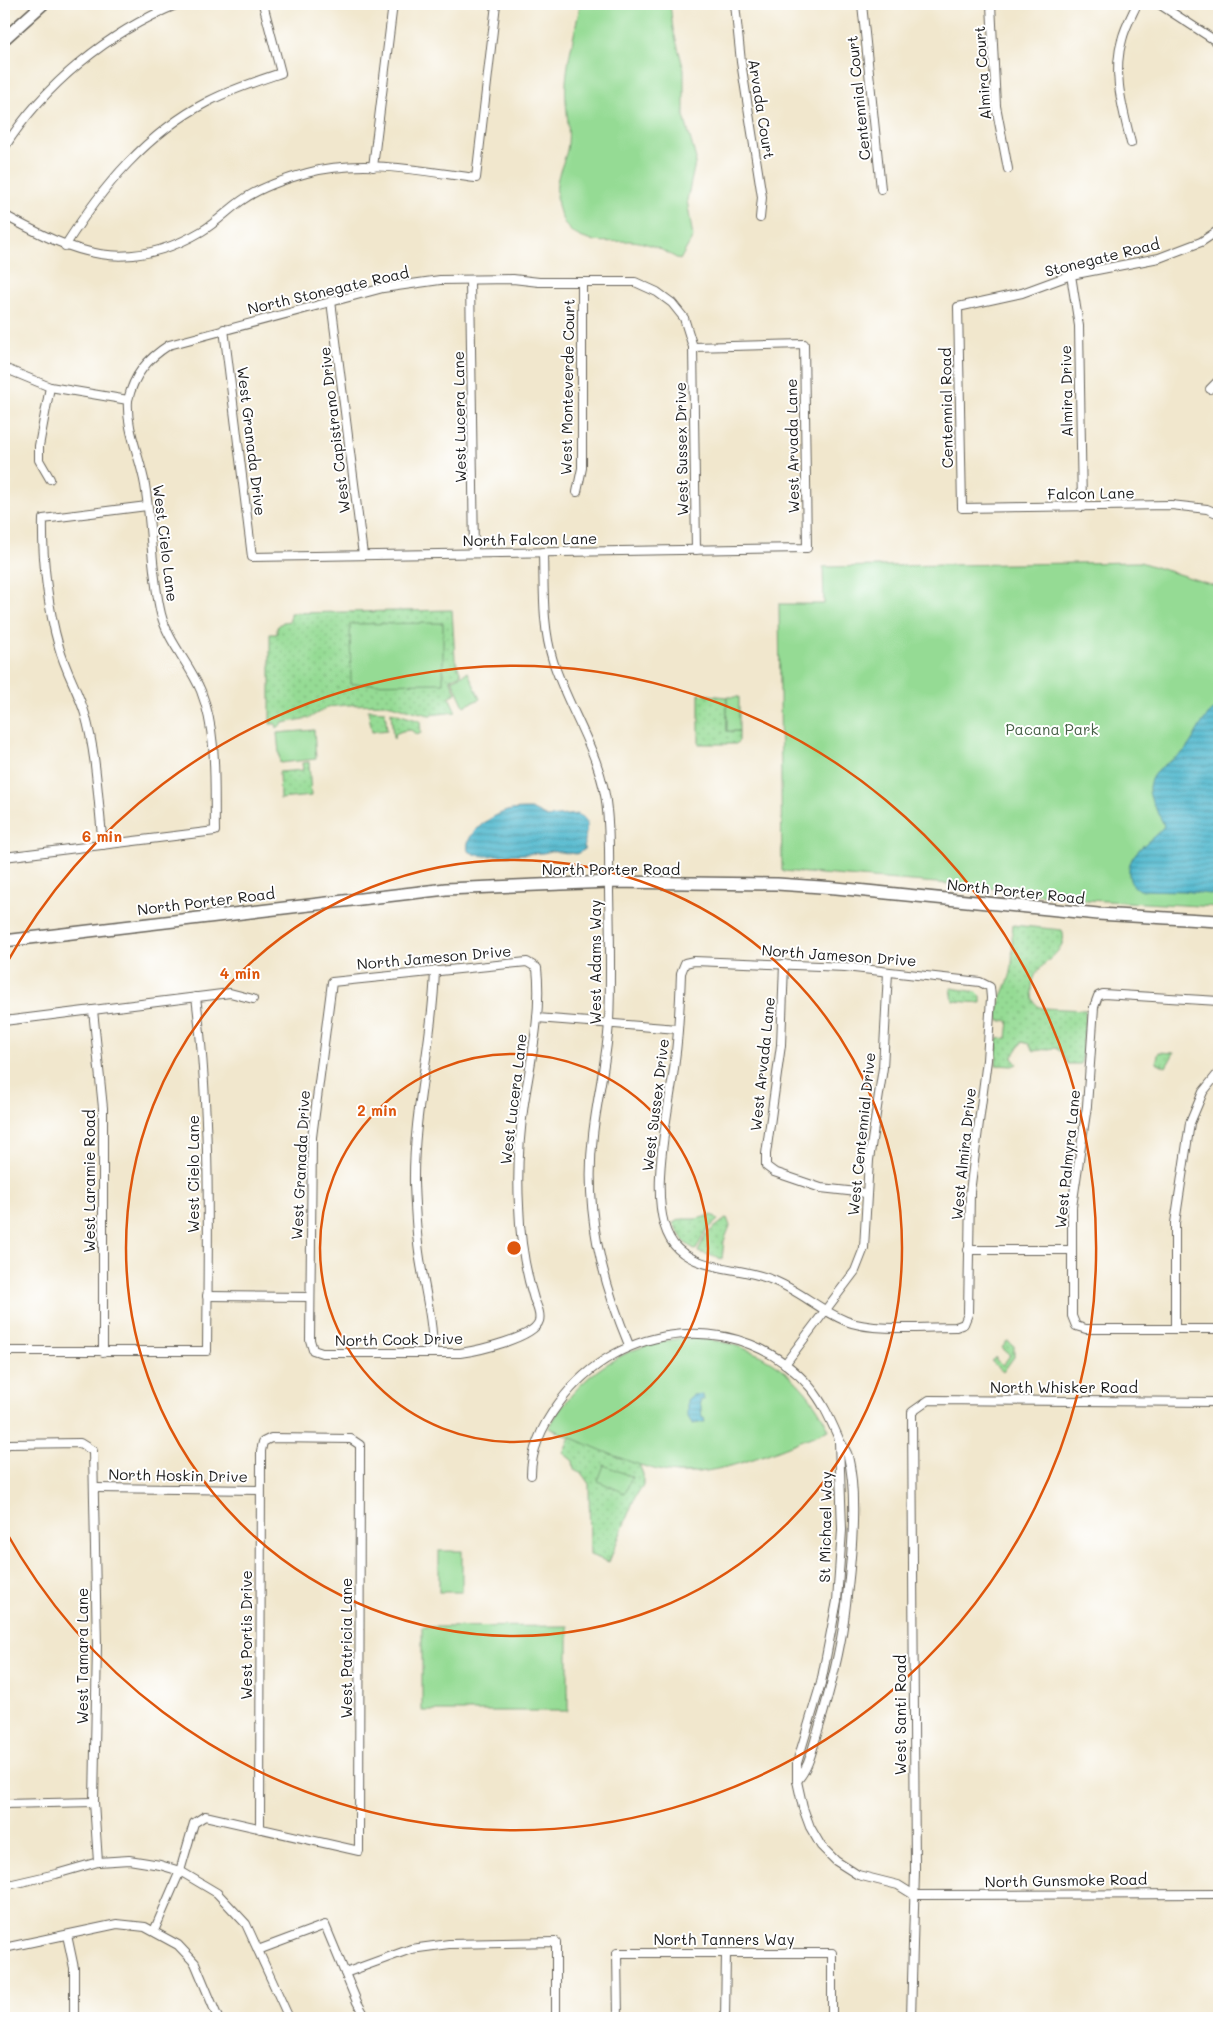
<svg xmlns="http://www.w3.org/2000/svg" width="1223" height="2022" viewBox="0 0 1223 2022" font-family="Mali,sans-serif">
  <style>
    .grass { fill: url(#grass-dots); stroke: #587c58 }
    .green { fill: #95db94; stroke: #587c58 }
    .water { fill: url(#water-rules); stroke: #366a75 }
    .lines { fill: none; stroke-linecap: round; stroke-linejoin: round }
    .street-casing { stroke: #67635a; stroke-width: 10 }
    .secondary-casing { stroke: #67635a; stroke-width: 14 }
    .street { stroke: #fff; stroke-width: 8 }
    .secondary { stroke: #fff; stroke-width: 11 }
    .ring { fill: none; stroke: #de560d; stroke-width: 2.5 }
    .labels { text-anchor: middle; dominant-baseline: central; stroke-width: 4; stroke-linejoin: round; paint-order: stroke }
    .street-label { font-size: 15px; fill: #1c1c1c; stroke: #fff }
    .park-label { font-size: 15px; fill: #465f46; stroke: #fff }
    .centre { fill: #de560d; stroke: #fff; stroke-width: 2.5 }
    .ring-label { font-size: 15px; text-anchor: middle; font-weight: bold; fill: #de560d; stroke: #fff; stroke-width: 4; stroke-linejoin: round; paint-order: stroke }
  </style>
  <defs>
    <pattern id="grass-dots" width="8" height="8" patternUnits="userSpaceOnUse" patternTransform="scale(1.25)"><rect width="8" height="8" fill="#95db94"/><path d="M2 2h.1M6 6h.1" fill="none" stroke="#80bb7f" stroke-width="1.8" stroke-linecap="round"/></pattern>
    <pattern id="water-rules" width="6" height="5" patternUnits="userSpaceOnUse" patternTransform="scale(1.25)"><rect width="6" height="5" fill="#50b8ce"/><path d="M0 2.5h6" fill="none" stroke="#4295a6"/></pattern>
  </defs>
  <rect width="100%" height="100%" fill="#fff"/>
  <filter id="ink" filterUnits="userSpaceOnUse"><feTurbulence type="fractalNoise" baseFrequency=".02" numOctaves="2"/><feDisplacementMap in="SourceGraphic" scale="10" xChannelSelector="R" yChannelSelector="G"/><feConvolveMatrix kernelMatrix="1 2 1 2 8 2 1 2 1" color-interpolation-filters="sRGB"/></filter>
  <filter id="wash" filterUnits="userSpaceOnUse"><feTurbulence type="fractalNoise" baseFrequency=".0096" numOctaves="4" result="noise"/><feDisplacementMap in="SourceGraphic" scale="20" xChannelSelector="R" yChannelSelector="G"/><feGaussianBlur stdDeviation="1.12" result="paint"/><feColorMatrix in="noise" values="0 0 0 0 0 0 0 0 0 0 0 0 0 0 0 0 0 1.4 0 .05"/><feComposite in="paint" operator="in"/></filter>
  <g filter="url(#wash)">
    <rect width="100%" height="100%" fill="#f1e7cd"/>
    <g class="grass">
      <path d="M452 610 455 659 461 674 450 679 456 693 449 697 456 712 429 715 387 704 346 705 328 707 309 718 283 723 277 728 276 724H270V634H277V627L283 622 290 621V613Z"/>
      <path d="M699 694 727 697V731H739V741L736 744H699Z"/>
      <path d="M368 710 385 711 387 730 372 732Z"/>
      <path d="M391 712 420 721 421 733 417 735 411 730 402 731 395 734 394 739 393 738Z"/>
      <path d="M309 762 311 796 280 799 279 772 303 770 302 763Z"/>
      <path d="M1013 925 1062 930C1064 936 1064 940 1061 946 1052 963 1031 966 1032 992 1032 1000 1035 1005 1042 1008L1086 1010 1081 1064H1068L1060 1051 1055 1048 1034 1051 1029 1044 1022 1042 1012 1058 1017 1064 1012 1066 996 1065 997 1039 1007 1038 1009 1021H999C994 1007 1008 986 1011 972 1014 957 1011 940 1013 925Z"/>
      <path d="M951 988 977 992 981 996V1003L953 1001Z"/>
      <path d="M1159 1052 1174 1053 1166 1067 1156 1062Z"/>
      <path d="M712 1215 718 1220 705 1232 696 1250 685 1243 673 1223 682 1219H696Z"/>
      <path d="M727 1218 730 1226 724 1241 722 1259 698 1252 706 1234Z"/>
      <path d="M1007 1341 1014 1346V1357L1003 1372 991 1361 996 1357V1360L1003 1365 1010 1355 1002 1348Z"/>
      <path d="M554 1427 748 1460 692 1473H677L639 1464 643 1474V1485L635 1497 609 1562 590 1555 589 1484 582 1474 574 1470 573 1461 563 1453 570 1437 553 1430Z"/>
    </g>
    <g class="green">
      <path d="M580 4H670L673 29 684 70V116L696 159 687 200 693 237 680 260C664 251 649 242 631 241 611 241 593 245 575 234 560 226 555 199 557 183 559 169 567 157 568 143 570 123 564 103 566 82 568 55 576 30 580 4Z"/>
      <path d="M1140 562 1219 587V907L1087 900 963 885 782 871 779 604H824L823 567Z"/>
      <path d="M443 623V683L351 684 350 624Z"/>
      <path d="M468 672 480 699 464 706 452 680Z"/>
      <rect x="727" y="697" width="12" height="34"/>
      <path d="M314 730 316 759 280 763 277 733Z"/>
      <path d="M685 1338C749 1338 803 1371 829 1430 784 1447 728 1474 679 1473 643 1472 584 1442 549 1428 577 1375 626 1343 685 1338Z"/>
      <path d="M604 1465 632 1477 625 1493 598 1481Z"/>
      <rect x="439" y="1551" width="23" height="41"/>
      <path d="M568 1626V1711H422V1627Z"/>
    </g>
    <g class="water">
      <path d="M1219 707V895L1182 891 1140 890C1133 887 1129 882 1129 874 1127 851 1152 842 1164 826 1160 814 1148 800 1149 787 1151 767 1176 761 1186 749 1197 736 1202 714 1219 707Z"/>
      <path d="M531 809 547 817 577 814 583 817 587 822 584 850 576 854 552 851 543 853 486 856 477 855 468 851C463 833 493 815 507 811 514 809 524 809 531 809Z"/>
      <path d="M703 1394 704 1400H700L702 1418H704L705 1422 692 1424 687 1415V1400L693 1395Z"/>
    </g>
  </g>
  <g filter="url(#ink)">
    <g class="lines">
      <g class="street-casing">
        <g id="street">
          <path d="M735 4 741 62 762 197 760 218"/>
          <path d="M862 4 881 189"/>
          <path d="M991 4 996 106 1008 169"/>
          <path d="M1159 4 1219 43"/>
          <path d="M1131 143C1123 109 1112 74 1122 40 1125 27 1132 15 1137 4"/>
          <path d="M4 148C44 85 108 32 178 4"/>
          <path d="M373 167 393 4"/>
          <path d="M4 215C74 253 126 276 202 231 216 223 228 210 241 201 259 188 285 179 307 173 362 158 421 171 476 178L496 4"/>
          <path d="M1219 230 1201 242 1159 258 1071 275 1022 293 958 307 962 508 1171 505 1207 509 1219 514"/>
          <path d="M65 246C102 187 147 133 209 101 232 89 257 81 281 73L263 4"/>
          <path d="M1071 275 1079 326 1082 507"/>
          <path d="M470 280 474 553"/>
          <path d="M331 301 363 555"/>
          <path d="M224 329 252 557 807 548 804 344 693 347"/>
          <path d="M4 368 50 387 128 400C134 375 147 359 169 345L383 288 440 280 513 279 539 282H635L657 292 672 303 684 318 693 347 696 550"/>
          <path d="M50 387 39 446V460L50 479"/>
          <path d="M1210 389 1219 380"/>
          <path d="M577 492 582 468V282"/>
          <path d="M543 552C544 589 542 626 553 661 569 711 603 757 607 810 610 837 609 865 609 892 610 935 611 979 609 1022 607 1060 597 1097 593 1135 584 1209 601 1278 629 1345"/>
          <path d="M103 845C98 802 97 756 85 714 78 691 65 670 59 647 48 609 42 558 43 519L147 506"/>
          <path d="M4 857 215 831C214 785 218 735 201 691 190 664 168 642 161 614 151 572 152 528 145 485 140 456 126 430 128 400"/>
          <path d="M694 961 845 967 980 982 990 987 991 998 987 1060 970 1192 968 1314 964 1324 956 1327C926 1327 873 1332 846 1321 819 1310 798 1289 770 1279 741 1267 702 1271 678 1249 641 1215 671 1105 675 1060 679 1031 680 1002 681 973L685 963Z"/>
          <path d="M527 962 537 968C542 1013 531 1059 524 1103 519 1138 517 1171 519 1206 520 1237 525 1270 534 1299 537 1306 541 1314 539 1321 534 1338 476 1351 460 1353H322L313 1350 310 1340 312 1137 332 982Z"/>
          <path d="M784 964 781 1045 766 1154V1166L774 1172 821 1188 866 1193"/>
          <path d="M1219 1001 1103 994 1098 996 1094 1007 1087 1106 1072 1207V1316L1076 1326 1086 1329H1219"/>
          <path d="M93 1010 103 1108V1352"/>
          <path d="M537 1018 678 1029"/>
          <path d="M4 1021 230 993 253 999"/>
          <path d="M968 1250H1072"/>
          <path d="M207 1296 310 1297"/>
          <path d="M1175 1329V1223L1190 1123 1203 1092 1219 1072"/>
          <path d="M4 1351H207C208 1233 211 1115 196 997"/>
          <path d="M433 1353C433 1321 425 1291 420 1259 416 1234 415 1208 414 1183 413 1111 433 1042 435 970"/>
          <path d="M785 1364 855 1271 864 1248 869 1160 883 1068 888 972"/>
          <path d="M839 1441 842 1530 837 1601 821 1683 797 1763V1781L803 1808 810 1827 821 1846 836 1861 858 1875 898 1885 914 1895 1219 1894"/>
          <path d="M4 1446 9 1444 80 1443 93 1451 97 1645 94 1802 98 1862"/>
          <path d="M531 1475C531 1449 544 1423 559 1403 619 1320 742 1308 810 1387 823 1402 831 1421 839 1439 841 1445 846 1449 848 1456 859 1500 850 1574 844 1620 839 1658 829 1694 818 1731 812 1749 810 1766 797 1781"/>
          <path d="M95 1488 260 1490"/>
          <path d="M4 1804 94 1802"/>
          <path d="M4 1886 56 1874 98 1862 129 1860 160 1865 180 1871 217 1893 246 1924 289 2018"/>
          <path d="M154 1931 180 1871 194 1823 205 1816 359 1851 360 1445 351 1439 271 1438 263 1442 261 1451 260 1829"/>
          <path d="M67 1935 74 1968V2018"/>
          <path d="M4 1948 117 1924 145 1927 178 1945 195 1963 218 2018"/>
          <path d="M258 1950 325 1925 357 2002 366 2018"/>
          <path d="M345 1973 411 1949 449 1944 556 1942V2018"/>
          <path d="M618 2018 617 1953H832V2018"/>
          <path d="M725 2018 726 1953"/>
          <path d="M911 2018 915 1871 912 1412 929 1400 1219 1402"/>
        </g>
      </g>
      <g class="secondary-casing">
        <g id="secondary">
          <path d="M4 39 43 4"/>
          <path d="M4 941 446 889 609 882 777 884 836 888 1098 914 1219 921"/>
        </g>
      </g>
      <use href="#street" class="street"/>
      <use href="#secondary" class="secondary"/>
    </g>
  </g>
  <g class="ring">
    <circle cx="514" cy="1248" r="194"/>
    <circle cx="514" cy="1248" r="388"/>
    <path d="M5 966A582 582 0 1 1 5 1530"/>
  </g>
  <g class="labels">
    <g class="street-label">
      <text transform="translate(982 73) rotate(-94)">Almira Court</text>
      <text transform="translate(858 98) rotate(-96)">Centennial Court</text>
      <text transform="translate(762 109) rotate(81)">Arvada Court</text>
      <text transform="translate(1102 257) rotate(-14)">Stonegate Road</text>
      <text transform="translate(328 290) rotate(-13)">North Stonegate Road</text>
      <text transform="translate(567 387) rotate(-89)">West Monteverde Court</text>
      <text transform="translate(1066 391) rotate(-91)">Almira Drive</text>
      <text transform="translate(946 408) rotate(-91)">Centennial Road</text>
      <text transform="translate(459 417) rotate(-91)">West Lucera Lane</text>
      <text transform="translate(334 430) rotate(-97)">West Capistrano Drive</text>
      <text transform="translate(252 441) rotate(83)">West Granada Drive</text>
      <text transform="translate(792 446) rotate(-91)">West Arvada Lane</text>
      <text transform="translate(681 449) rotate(-91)">West Sussex Drive</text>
      <text transform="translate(1091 493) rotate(-1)">Falcon Lane</text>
      <text transform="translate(530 539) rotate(-1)">North Falcon Lane</text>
      <text transform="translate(166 543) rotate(83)">West Cielo Lane</text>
      <text x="611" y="869">North Porter Road</text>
      <text transform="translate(1016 891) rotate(6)">North Porter Road</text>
      <text transform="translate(206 901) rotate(-7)">North Porter Road</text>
      <text transform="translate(839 955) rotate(4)">North Jameson Drive</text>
      <text transform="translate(434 957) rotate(-5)">North Jameson Drive</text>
      <text transform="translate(595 962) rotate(-90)">West Adams Way</text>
      <text transform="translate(762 1064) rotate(-84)">West Arvada Lane</text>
      <text transform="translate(513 1099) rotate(-83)">West Lucera Lane</text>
      <text transform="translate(655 1105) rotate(-83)">West Sussex Drive</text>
      <text transform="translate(861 1134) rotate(-84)">West Centennial Drive</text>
      <text transform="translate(963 1154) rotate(-84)">West Almira Drive</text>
      <text transform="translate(1067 1159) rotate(-84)">West Palmyra Lane</text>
      <text transform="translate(300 1165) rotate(-87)">West Granada Drive</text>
      <text transform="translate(193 1174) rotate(-90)">West Cielo Lane</text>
      <text transform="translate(89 1181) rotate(-90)">West Laramie Road</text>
      <text transform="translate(399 1339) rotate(-1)">North Cook Drive</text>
      <text x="1064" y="1387">North Whisker Road</text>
      <text transform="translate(178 1475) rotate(1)">North Hoskin Drive</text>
      <text transform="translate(825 1527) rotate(-89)">St Michael Way</text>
      <text transform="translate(246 1635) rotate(-90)">West Portis Drive</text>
      <text transform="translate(346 1648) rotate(-90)">West Patricia Lane</text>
      <text transform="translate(82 1656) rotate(-90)">West Tamara Lane</text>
      <text transform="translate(900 1715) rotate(-90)">West Santi Road</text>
      <text transform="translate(1066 1880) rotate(-1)">North Gunsmoke Road</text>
      <text x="724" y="1939">North Tanners Way</text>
    </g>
    <g class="park-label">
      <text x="1052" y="729">Pacana Park</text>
    </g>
  </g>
  <circle cx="514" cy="1248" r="8" class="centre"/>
  <g class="ring-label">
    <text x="102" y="842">6 min</text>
    <text x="240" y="979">4 min</text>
    <text x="377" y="1116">2 min</text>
  </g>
  <rect width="1223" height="2022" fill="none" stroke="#fff" stroke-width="20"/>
</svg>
